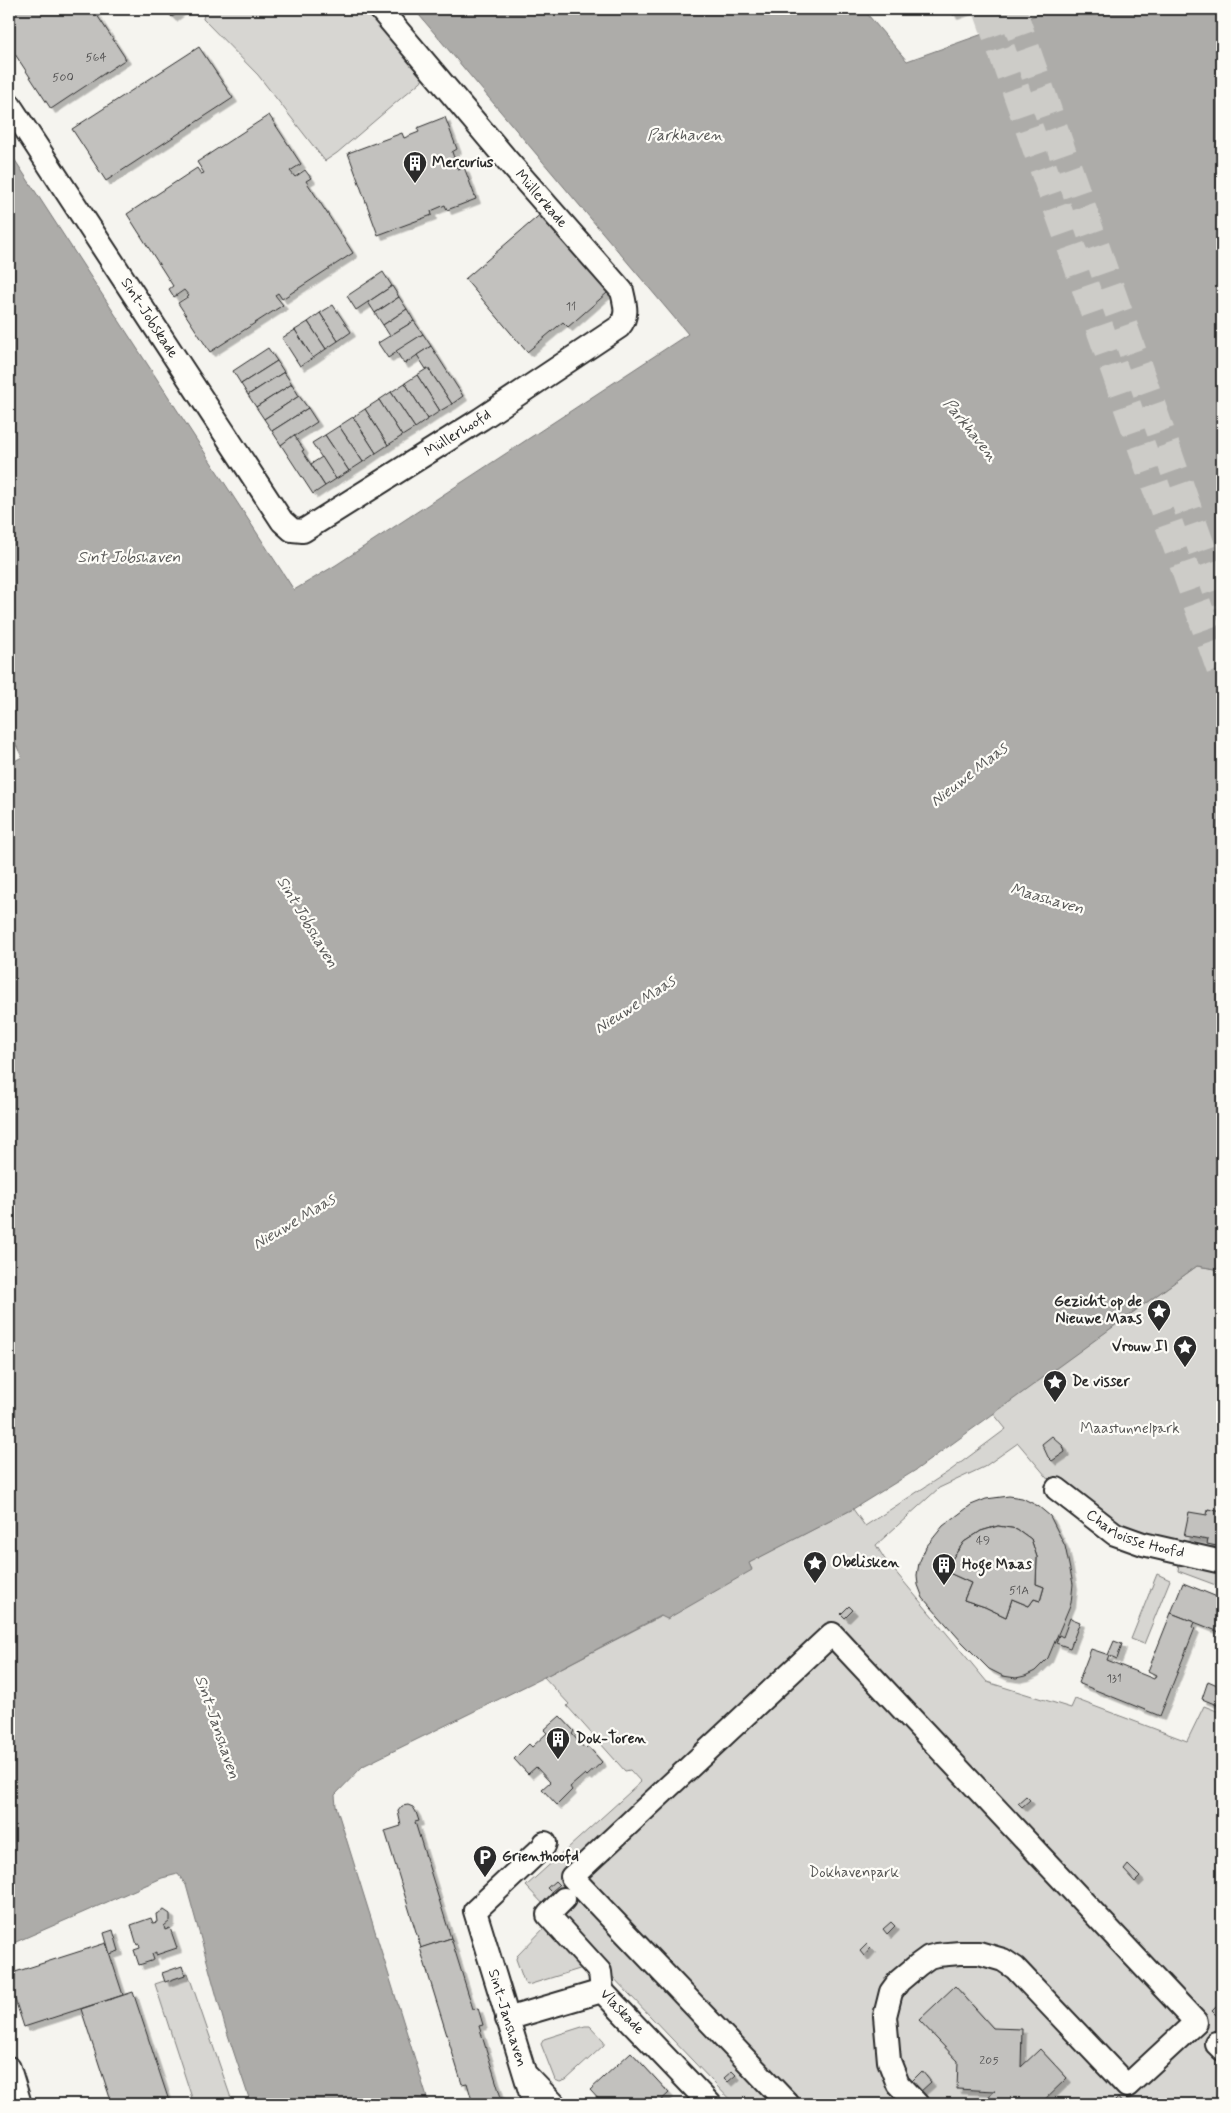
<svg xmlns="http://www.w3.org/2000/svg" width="1231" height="2113" viewBox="0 0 1231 2113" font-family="Mynerve,sans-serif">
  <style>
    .green { fill: #d7d6d2; stroke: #81807e }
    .water { fill: #adaca9; stroke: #797877 }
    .building { fill: #c2c1be; stroke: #2b2b2b; fill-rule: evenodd; filter: url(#shadow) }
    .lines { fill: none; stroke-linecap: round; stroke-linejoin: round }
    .highway-tunnel { stroke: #cdccc8; stroke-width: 28; stroke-dasharray: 28 14; stroke-linecap: butt }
    .minor-casing { stroke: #2b2b2b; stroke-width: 26 }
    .minor { stroke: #fdfcf7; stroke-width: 22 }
    .labels { text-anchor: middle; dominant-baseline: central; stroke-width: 4.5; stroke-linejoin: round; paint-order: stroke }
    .number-label { font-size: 12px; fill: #515050 }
    .poi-label { font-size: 15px; font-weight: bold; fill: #2b2b2b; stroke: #fdfcf7; text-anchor: start }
    .street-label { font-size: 15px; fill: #2b2b2b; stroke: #fdfcf7 }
    .park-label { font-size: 15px; fill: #565655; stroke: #fdfcf7 }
    .water-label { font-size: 16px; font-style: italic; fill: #585857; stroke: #fdfcf7 }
  </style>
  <defs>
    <filter id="shadow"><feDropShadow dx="4.5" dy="4.5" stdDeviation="0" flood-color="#0004"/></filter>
  </defs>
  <rect width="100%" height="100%" fill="#f5f4ef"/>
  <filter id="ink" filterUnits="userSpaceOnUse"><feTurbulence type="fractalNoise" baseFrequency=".02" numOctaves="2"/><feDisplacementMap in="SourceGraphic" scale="10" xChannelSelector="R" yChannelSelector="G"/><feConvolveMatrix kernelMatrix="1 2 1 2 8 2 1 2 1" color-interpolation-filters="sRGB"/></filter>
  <g filter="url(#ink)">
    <g class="green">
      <path d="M205 9H369L427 76 337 153 325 161 258 75 203 19Z"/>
      <path d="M1197 1266 1222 1270V1562L1143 1544 1057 1489 1018 1443 984 1467 939 1488 876 1545 884 1558 987 1682 1071 1708 1075 1699 1187 1741 1204 1706 1222 1713V2098L1216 2104H734L526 1886 641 1782 630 1770 625 1771 567 1706 569 1704 544 1677 752 1569 748 1563 853 1509 865 1526 951 1470 1006 1429 993 1413Z"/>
      <path d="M1179 1563 1222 1572 1221 1587 1178 1571Z"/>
      <path d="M1157 1574 1170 1580 1144 1644 1131 1639Z"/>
      <path d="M548 1924 586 1967 528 1985 525 1984 516 1959 517 1956Z"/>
      <path d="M188 1973 233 2104H194L155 1984Z"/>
      <path d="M585 2026H590L604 2041V2045L566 2080 560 2082 555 2080 541 2044 544 2039Z"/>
    </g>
    <path class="water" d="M414 9H863L907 61 1053 9H1222V1270L1197 1266 916 1470 853 1509 749 1563 752 1570 667 1619 661 1616 658 1617 544 1677 363 1766 335 1795 336 1806 429 2104H251L225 2026 186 1885 178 1874 162 1878 9 1945V764L22 757 9 731V151L294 590 336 565 688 334Z"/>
    <g class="building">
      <path d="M9 9H93L126 59 51 109 9 45Z"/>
      <path d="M164 9H183L172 17Z"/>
      <path d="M950 9H970L953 15Z"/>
      <path d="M199 47 233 98 106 181 72 129Z"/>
      <path d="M269 115 301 164 290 171 295 177 305 170 311 178 306 181 353 253 282 299 278 293 275 295 283 305 210 352 178 303 189 296 184 290 174 297 169 289 173 286 127 214 197 168 201 174 204 173 197 162Z"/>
      <path d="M445 117 457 149 452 152 458 169 464 167 476 199 447 210 445 205 431 211 432 215 378 235 348 153 402 133 404 138 419 132 417 128Z"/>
      <path d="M543 212 615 286 568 327 563 322 527 352 465 279Z"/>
      <path d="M383 272 392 286 356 310 347 296Z"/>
      <path d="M392 286 399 297 375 313 368 302Z"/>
      <path d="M399 297 407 309 383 325 375 313Z"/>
      <path d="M333 305 351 332 338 341 320 313Z"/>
      <path d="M407 309 414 321 390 336 383 325Z"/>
      <path d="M320 313 338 341 326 349 308 322Z"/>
      <path d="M414 321 423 334 388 358 378 343Z"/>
      <path d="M308 322 326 349 313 358 295 330Z"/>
      <path d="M295 330 313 358 300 366 282 338Z"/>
      <path d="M423 334 431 346 404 364 396 351Z"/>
      <path d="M431 346 463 396 452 404 428 368 426 369 417 355Z"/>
      <path d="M268 348 277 361 241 384 233 371Z"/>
      <path d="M277 361 284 372 248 395 241 384Z"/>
      <path d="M428 368 452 404 440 411 417 375Z"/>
      <path d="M284 372 292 384 256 407 248 395Z"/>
      <path d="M417 375 440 411 428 419 405 383Z"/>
      <path d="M405 383 428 419 415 428 391 392Z"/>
      <path d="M292 384 299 396 264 419 256 407Z"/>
      <path d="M391 392 415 428 402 436 379 400Z"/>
      <path d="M299 396 308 408 272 431 264 419Z"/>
      <path d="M379 400 402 436 388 445 365 409Z"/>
      <path d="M308 408 317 422 281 445 272 431Z"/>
      <path d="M365 409 388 445 376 453 353 417Z"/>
      <path d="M353 417 376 453 363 462 339 426Z"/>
      <path d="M339 426 363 462 349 471 325 435Z"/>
      <path d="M294 435 304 450 302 451 325 486 313 494 281 445Z"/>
      <path d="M325 435 349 471 336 479 312 443Z"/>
      <path d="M322 457 336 479 325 486 311 464Z"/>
      <path d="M1052 1436 1063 1446 1065 1452 1052 1461 1048 1457 1042 1444Z"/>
      <path d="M1009 1496 1022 1498 1038 1506 1050 1516 1065 1546 1073 1584 1071 1603 1048 1658 1035 1671 1025 1676 1016 1678 1003 1676 989 1669 961 1641 923 1598 918 1585 917 1575 919 1563 926 1547 943 1526 971 1505 986 1499ZM998 1526 1017 1529 1031 1539 1037 1557 1036 1584 1044 1587 1040 1601 1034 1599 1029 1606 1012 1599 1006 1617 985 1607 964 1600 971 1583 947 1572 952 1559 964 1542 981 1531Z"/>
      <path d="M1208 1509 1222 1512V1547L1207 1544 1208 1540 1184 1536 1189 1512 1207 1515Z"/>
      <path d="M998 1526 1017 1529 1031 1539 1037 1557 1036 1584 1044 1587 1040 1601 1034 1599 1029 1606 1012 1599 1006 1617 985 1607 964 1600 971 1583 947 1572 952 1559 964 1542 981 1531Z"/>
      <path d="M1183 1583 1222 1599V1633L1171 1613Z"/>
      <path d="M849 1606 853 1610 845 1618 841 1614Z"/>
      <path d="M1171 1613 1194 1622 1192 1627 1195 1628 1160 1716 1078 1683 1091 1649 1109 1655 1107 1660 1154 1679 1156 1675 1148 1671Z"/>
      <path d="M1070 1618 1080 1622 1070 1648 1056 1643 1059 1635 1063 1637Z"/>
      <path d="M1114 1641 1122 1644 1117 1659 1108 1655Z"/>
      <path d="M1208 1681 1222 1687V1707L1202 1699Z"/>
      <path d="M560 1716 574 1731 572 1734 585 1749 588 1746 602 1762 587 1776 585 1774 570 1787 572 1790 557 1805 542 1789 550 1782 536 1767 528 1774 514 1759 529 1744 532 1747 547 1733 544 1730Z"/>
      <path d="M1026 1796 1030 1800 1022 1807 1018 1803Z"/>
      <path d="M408 1805 413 1807 416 1812 419 1821 415 1822 451 1938 421 1948 385 1831 401 1826 398 1811 402 1806Z"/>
      <path d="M1128 1865 1140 1877 1135 1882 1124 1870Z"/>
      <path d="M555 1881 559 1885 551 1892 547 1888Z"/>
      <path d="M164 1910 170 1914V1921L164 1926 165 1930 170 1928 177 1948 156 1955V1952L152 1954 154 1960 139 1965 134 1950 140 1948 139 1944 137 1945 131 1925 151 1918 153 1923 157 1922 156 1914Z"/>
      <path d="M891 1922 895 1926 887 1934 883 1929Z"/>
      <path d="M113 1930 119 1951 110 1954 104 1933Z"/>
      <path d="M451 1938 473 2009 478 2008 483 2025 479 2026 503 2104H473L467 2083 462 2084 420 1948Z"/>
      <path d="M106 1943 123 1995 24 2027 9 1981V1974Z"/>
      <path d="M867 1944 871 1948 864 1956 860 1951Z"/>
      <path d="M182 1966 185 1975 165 1982 162 1973Z"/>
      <path d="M955 1986 993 2028 1022 2029 1021 2067 1040 2049 1067 2078 1040 2104H980L995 2091 957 2089 958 2061 919 2020Z"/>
      <path d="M133 1992 170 2104H112L81 2009Z"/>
      <path d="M1220 2003 1222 2010 1216 2015 1212 2011Z"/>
      <path d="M631 2052 669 2093 657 2104H603L590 2090Z"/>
      <path d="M732 2071 736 2075 728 2082 724 2078Z"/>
      <path d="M922 2071 931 2082 920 2092 911 2082Z"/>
      <path d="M1118 2098 1122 2103 1112 2104Z"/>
    </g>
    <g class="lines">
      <g class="highway-tunnel">
        <path d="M987 9 1222 674"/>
        <path d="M1012 9 1222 606"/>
      </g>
      <g class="minor-casing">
        <g id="minor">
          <path id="s1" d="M9 104 282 521 292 530 303 531 481 419 619 327C629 316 625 304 622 291L507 160 380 9"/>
          <path id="s2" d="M1057 1489 1115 1534 1143 1544 1222 1562"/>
          <path d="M564 1899 548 1915 600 1972 602 1991"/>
          <path id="s3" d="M507 2019 602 1991 710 2104"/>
          <path d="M1216 2043 1222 2049"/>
          <path d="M9 2068 20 2104"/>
          <path d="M528 2077 554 2104"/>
          <path d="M534 2104 475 1911 544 1846 545 1843"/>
          <path d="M788 2104 572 1877 832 1634 1196 2022 1127 2086 1015 1968 1003 1960 979 1953H960L937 1955 929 1957 918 1965 899 1981 891 1992 885 2016 889 2061 898 2084 917 2104"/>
        </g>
      </g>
      <use href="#minor" class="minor"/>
    </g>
  </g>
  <defs>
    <g id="building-pin" transform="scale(1.25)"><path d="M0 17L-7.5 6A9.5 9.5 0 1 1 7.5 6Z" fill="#2b2b2b" stroke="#fdfcf7"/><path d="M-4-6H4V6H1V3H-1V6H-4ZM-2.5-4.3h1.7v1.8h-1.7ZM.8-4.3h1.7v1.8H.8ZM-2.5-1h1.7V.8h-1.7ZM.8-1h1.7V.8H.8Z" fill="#fff"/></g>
    <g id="sight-pin" transform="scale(1.25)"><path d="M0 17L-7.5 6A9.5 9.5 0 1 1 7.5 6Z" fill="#2b2b2b" stroke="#fdfcf7"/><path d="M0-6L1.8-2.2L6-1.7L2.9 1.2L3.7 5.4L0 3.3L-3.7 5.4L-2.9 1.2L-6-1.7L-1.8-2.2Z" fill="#fff"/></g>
    <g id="parking-pin" transform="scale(1.25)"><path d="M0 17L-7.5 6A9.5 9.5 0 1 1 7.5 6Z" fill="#2b2b2b" stroke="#fdfcf7"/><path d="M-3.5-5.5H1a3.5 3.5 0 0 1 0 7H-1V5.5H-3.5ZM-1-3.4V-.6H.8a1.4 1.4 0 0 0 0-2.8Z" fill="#fff"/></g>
  </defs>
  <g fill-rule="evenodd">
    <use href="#building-pin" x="415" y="163"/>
    <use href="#sight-pin" x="1159" y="1311"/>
    <use href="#sight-pin" x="1185" y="1347"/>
    <use href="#sight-pin" x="1055" y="1382"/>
    <use href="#sight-pin" x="815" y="1563"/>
    <use href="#building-pin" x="944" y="1565"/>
    <use href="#building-pin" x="558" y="1739"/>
    <use href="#parking-pin" x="485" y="1857"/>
  </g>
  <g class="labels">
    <g class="number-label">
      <text x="96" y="58">564</text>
      <text x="63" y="78">500</text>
      <text x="571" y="307">11</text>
      <text x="983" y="1541">49</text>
      <text x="1019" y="1591">51A</text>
      <text x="1114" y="1679">131</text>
      <text x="989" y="2061">205</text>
    </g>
    <g class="poi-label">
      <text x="432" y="163">Mercurius</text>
      <text x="1142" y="1302" text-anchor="end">Gezicht op de<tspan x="1142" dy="17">Nieuwe Maas</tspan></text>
      <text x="1168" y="1347" text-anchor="end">Vrouw II</text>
      <text x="1072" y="1382">De visser</text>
      <text x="832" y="1563">Obelisken</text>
      <text x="962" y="1565">Hoge Maas</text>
      <text x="576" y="1739">Dok-Toren</text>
      <text x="502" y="1857">Grienthoofd</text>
    </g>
    <g class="street-label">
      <text transform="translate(541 199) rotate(49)">Müllerkade</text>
      <text stroke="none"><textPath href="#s1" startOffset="256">Sint-Jobskade</textPath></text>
      <text stroke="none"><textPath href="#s1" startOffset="706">Müllerhoofd</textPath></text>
      <text stroke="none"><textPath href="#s2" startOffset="92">Charloisse Hoofd</textPath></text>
      <text stroke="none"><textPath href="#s3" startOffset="128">Vlaskade</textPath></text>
      <text transform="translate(507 2018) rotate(73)">Sint-Janshaven</text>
    </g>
    <g class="park-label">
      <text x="1130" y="1429">Maastunnelpark</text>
      <text x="854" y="1873">Dokhavenpark</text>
    </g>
    <g class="water-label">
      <text x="685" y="135">Parkhaven</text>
      <text transform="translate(970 430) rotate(51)">Parkhaven</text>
      <text x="129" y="557">Sint Jobshaven</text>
      <text transform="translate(969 775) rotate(-38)">Nieuwe Maas</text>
      <text transform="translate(1047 899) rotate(16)">Maashaven</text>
      <text transform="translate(307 922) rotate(59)">Sint Jobshaven</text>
      <text transform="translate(635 1005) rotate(-33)">Nieuwe Maas</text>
      <text transform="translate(294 1222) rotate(-31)">Nieuwe Maas</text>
      <text transform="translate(217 1727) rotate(71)">Sint-Janshaven</text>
    </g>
  </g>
  <rect width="1231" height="2113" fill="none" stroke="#fdfcf7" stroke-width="30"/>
  <rect x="15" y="15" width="1201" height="2083" fill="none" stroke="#2b2b2b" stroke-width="2" filter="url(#ink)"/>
</svg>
